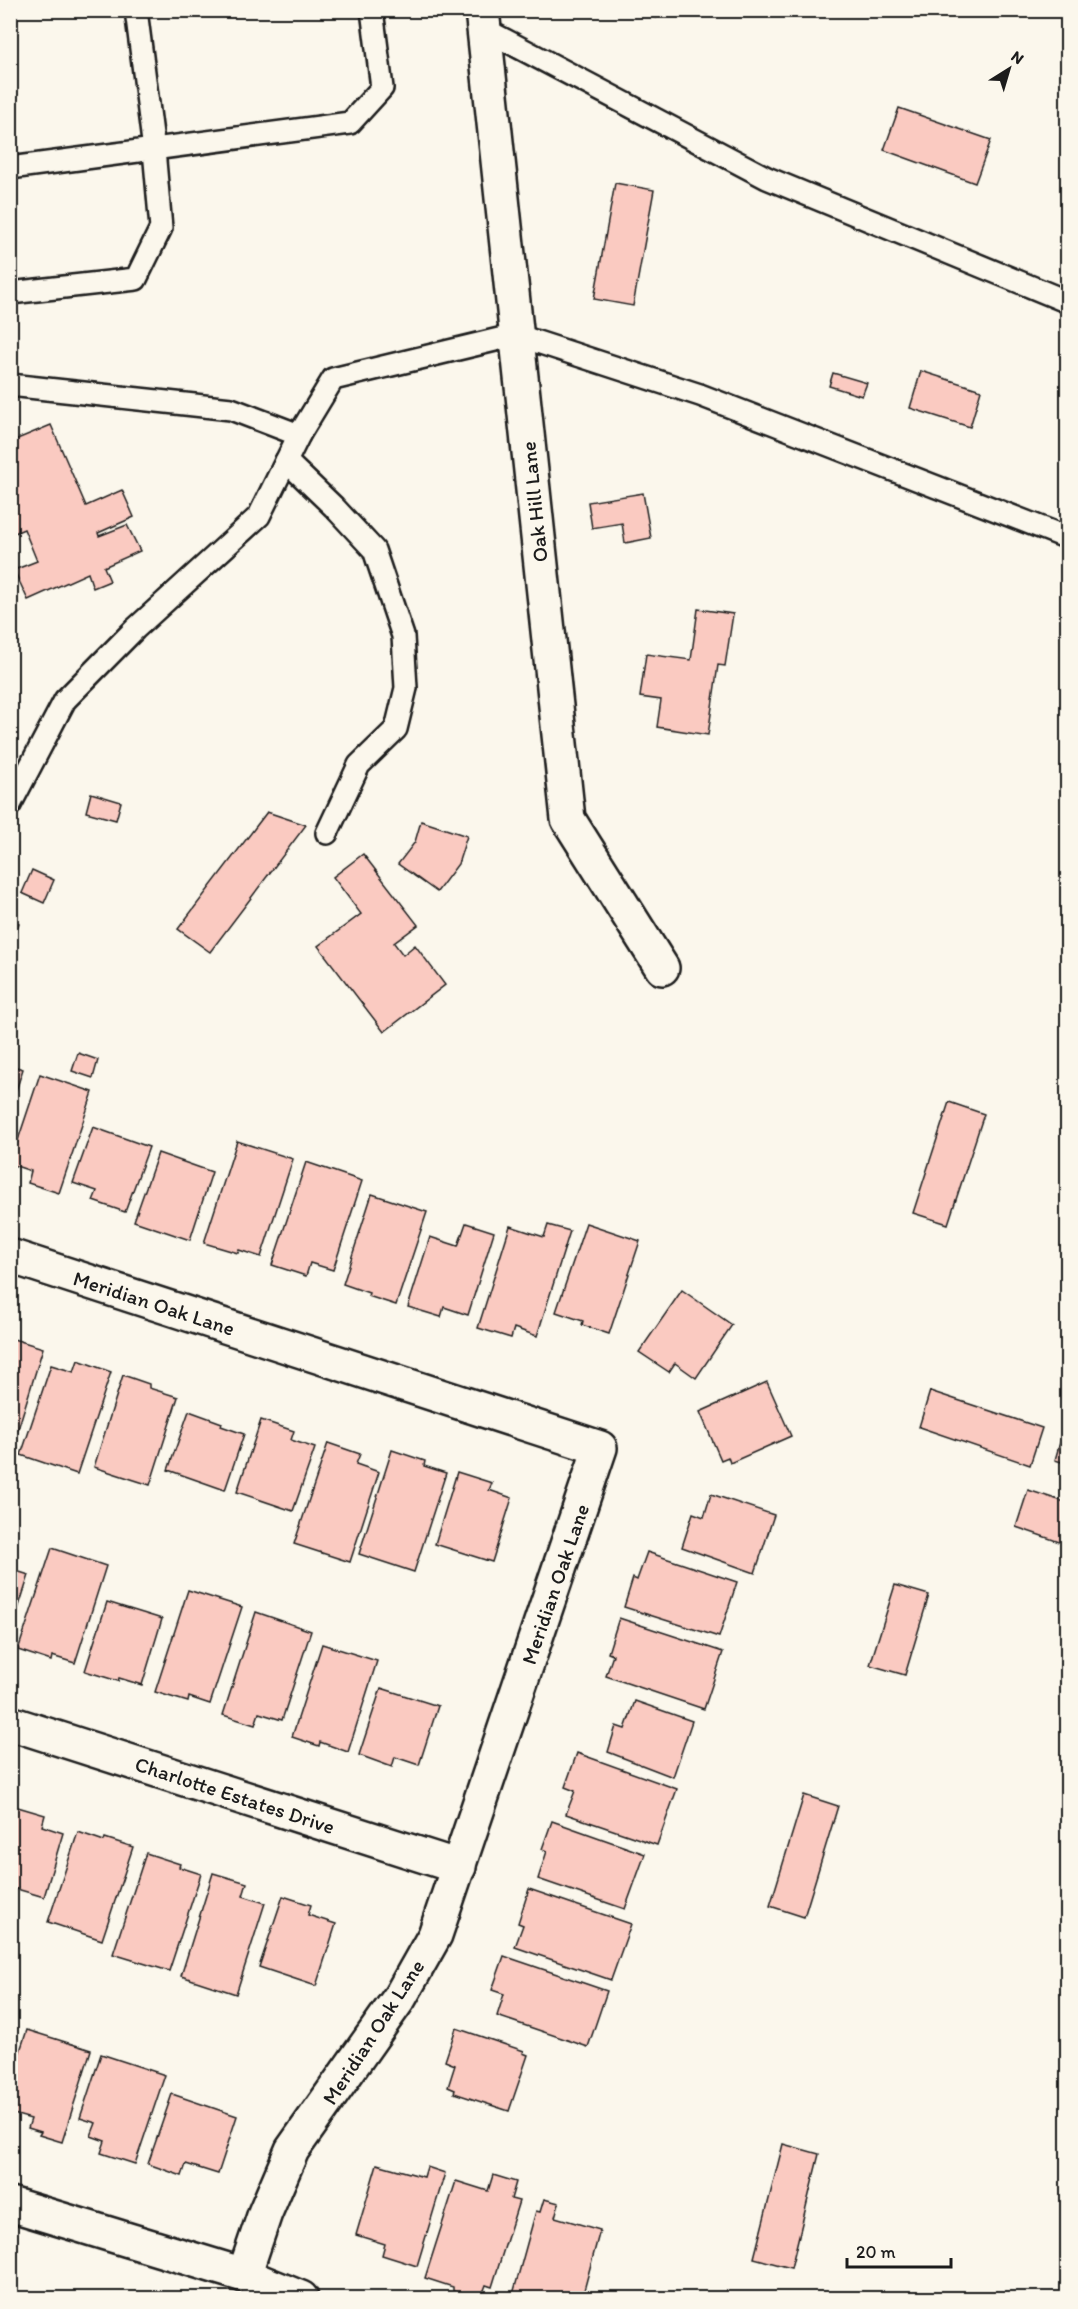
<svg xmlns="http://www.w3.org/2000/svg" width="1078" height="2309" viewBox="0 0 1078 2309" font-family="Itim,sans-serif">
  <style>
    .building { fill: #facac1; stroke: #1c1c1c; stroke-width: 1.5 }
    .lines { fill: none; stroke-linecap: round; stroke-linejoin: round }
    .service-casing { stroke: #1c1c1c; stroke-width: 26 }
    .minor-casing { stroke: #1c1c1c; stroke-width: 38 }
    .service { stroke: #fbf7ec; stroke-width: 21 }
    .minor { stroke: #fbf7ec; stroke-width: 33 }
    .labels { text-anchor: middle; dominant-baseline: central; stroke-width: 4.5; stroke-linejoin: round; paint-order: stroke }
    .street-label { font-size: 21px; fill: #1c1c1c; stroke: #fbf7ec }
  </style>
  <rect width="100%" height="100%" fill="#fbf7ec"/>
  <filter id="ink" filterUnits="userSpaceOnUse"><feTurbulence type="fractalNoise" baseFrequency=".0167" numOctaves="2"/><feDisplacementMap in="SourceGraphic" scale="12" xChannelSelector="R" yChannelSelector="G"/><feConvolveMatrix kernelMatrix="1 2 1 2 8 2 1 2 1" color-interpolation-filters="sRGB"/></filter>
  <g filter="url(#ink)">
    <g class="building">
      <path d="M635 10H659L656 18Z"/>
      <path d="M899 108 991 140 975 183 884 150Z"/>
      <path d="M615 183 654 190 633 306 594 299Z"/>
      <path d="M921 371 981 390 970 427 910 408Z"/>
      <path d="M833 373 867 383 862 396 829 386Z"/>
      <path d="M51 425 86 506 122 490 134 517 98 533 99 536 127 525 140 551 104 567 110 581 93 588 88 573 28 600 14 570 37 561 24 529 10 535V505L14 503 10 495V442Z"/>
      <path d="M643 493 651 538 625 543 622 523 592 528 588 502Z"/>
      <path d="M698 609 733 614 725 666 718 665 708 735 657 727 661 700 640 697 646 654 691 660Z"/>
      <path d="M91 793 121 802 116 820 86 812Z"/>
      <path d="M267 812 306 825 210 952 178 929Z"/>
      <path d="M421 821 467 836 458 864 437 892 398 864 415 842Z"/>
      <path d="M363 854 418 925 394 943 403 955 415 945 445 985 384 1032 318 946 361 914 333 877Z"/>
      <path d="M32 870 54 880 44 903 22 893Z"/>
      <path d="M10 920 19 923 10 948Z"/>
      <path d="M78 1053 98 1060 93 1078 72 1071Z"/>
      <path d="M10 1065 23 1069 10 1109Z"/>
      <path d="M40 1074 93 1092 59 1193 28 1183 31 1171 10 1164Z"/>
      <path d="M949 1102 984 1114 948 1224 913 1213Z"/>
      <path d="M93 1127 149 1147 125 1212 93 1201 97 1191 73 1183Z"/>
      <path d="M237 1141 293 1159 261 1257 239 1250 238 1253 204 1243Z"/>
      <path d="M158 1153 212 1172 190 1240 134 1221Z"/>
      <path d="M306 1162 362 1181 333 1270 310 1263 306 1276 272 1265Z"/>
      <path d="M372 1194 427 1212 396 1305 368 1296 369 1293 343 1284Z"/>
      <path d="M466 1223 494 1232 468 1315 444 1307 441 1317 408 1307 430 1237 458 1246Z"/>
      <path d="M586 1223 640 1241 609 1334 582 1325 583 1321 556 1312Z"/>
      <path d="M548 1225 570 1231 537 1336 514 1328 511 1338 478 1328 510 1226 544 1237Z"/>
      <path d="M682 1290 732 1325 696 1378 675 1363 669 1372 639 1352Z"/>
      <path d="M10 1338 43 1348 11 1452H10Z"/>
      <path d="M78 1360 111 1372 77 1474 21 1455 51 1365 74 1372Z"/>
      <path d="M123 1375 149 1384V1388L178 1397 150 1485 94 1467Z"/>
      <path d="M767 1382 791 1436 730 1463 728 1457 721 1460 700 1412Z"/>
      <path d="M930 1391 1042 1428 1030 1465 919 1427Z"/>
      <path d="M189 1411 222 1423 221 1426 244 1434 225 1490 168 1470Z"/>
      <path d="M261 1420 294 1431 291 1440 315 1448 293 1511 237 1492Z"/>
      <path d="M1061 1439 1068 1441V1464L1055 1460Z"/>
      <path d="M328 1443 360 1454 356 1464 379 1472 350 1562 294 1544Z"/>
      <path d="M392 1450 425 1461 424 1466 446 1473 414 1572 359 1554Z"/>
      <path d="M457 1472 492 1483 489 1490 512 1498 492 1562 435 1544Z"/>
      <path d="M1028 1490 1068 1503V1545L1016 1527Z"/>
      <path d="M711 1494 774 1515 755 1573 682 1547 693 1513 704 1517Z"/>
      <path d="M52 1548 106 1566 75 1663 52 1656 51 1661 18 1650Z"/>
      <path d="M647 1552 737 1582 719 1637 624 1607 633 1578 637 1580Z"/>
      <path d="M10 1569 29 1575 10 1634Z"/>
      <path d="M895 1585 929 1595 905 1675 870 1665Z"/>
      <path d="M188 1590 242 1607 210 1704 189 1697 188 1702 155 1692Z"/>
      <path d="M107 1602 162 1619 142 1685 119 1678 118 1681 85 1671Z"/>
      <path d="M256 1612 311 1631 282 1720 259 1713 255 1725 223 1715Z"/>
      <path d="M619 1618 723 1652 704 1709 606 1676 613 1655 608 1653Z"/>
      <path d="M322 1644 377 1661 348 1752 320 1742 319 1746 292 1737Z"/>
      <path d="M381 1688 438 1706 419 1765 395 1757 392 1767 359 1755Z"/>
      <path d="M635 1701 692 1721 673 1777 608 1752 616 1726 625 1729Z"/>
      <path d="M577 1753 677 1789 657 1845 566 1814 575 1791 565 1787Z"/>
      <path d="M804 1795 838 1806 804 1917 770 1906Z"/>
      <path d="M11 1805 45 1815 42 1826 63 1833 44 1897 10 1887Z"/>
      <path d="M552 1821 645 1854 625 1909 538 1879 547 1851 542 1849Z"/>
      <path d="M78 1832 104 1841 105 1838 133 1847 102 1940 48 1922Z"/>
      <path d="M146 1853 180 1864 179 1867 201 1874 169 1971 113 1954Z"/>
      <path d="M213 1873 247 1883 243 1896 265 1903 236 1994 181 1976Z"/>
      <path d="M529 1889 631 1924 611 1980 515 1947 523 1925 518 1923Z"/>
      <path d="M283 1896 311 1905 308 1915 336 1924 316 1986 259 1967Z"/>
      <path d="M504 1956 607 1991 588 2047 497 2016 504 1994 492 1990Z"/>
      <path d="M456 2028 524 2051 523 2053 528 2055 509 2111 454 2093 455 2090 448 2087 455 2065 445 2061Z"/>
      <path d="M27 2030 91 2050 62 2142 39 2135 41 2132 28 2128 31 2119 10 2113V2081Z"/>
      <path d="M101 2054 165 2075 135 2164 101 2153 105 2141 91 2136 96 2123 80 2118Z"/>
      <path d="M172 2094 237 2116 218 2174 186 2164 182 2176 148 2164Z"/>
      <path d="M783 2144 819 2154 791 2268 754 2258Z"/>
      <path d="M377 2164 424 2177 427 2167 445 2173 417 2266 382 2255 385 2244 356 2235Z"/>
      <path d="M493 2175 516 2182 511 2199 519 2201 492 2287 486 2285 481 2298H476L453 2291V2287L425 2278 456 2181 488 2191Z"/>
      <path d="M544 2199 559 2203 555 2217 600 2230 582 2298H512L536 2211 540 2212Z"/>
    </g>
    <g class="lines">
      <g class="service-casing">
        <g id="service">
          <path d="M484 29 767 178 1068 302"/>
          <path d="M10 168 350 123 382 88 372 10"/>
          <path d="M10 293 136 279 161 228 154 150 136 10"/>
          <path d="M10 385 231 409 299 435"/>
          <path d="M286 461 334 507 374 550 403 636 406 688 396 729 359 765 327 833"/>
          <path d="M10 805 65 700 135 629 259 516 299 435 333 379 516 335 700 395 1068 538"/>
        </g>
      </g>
      <g class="minor-casing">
        <g id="minor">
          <path d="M482 10 568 819 662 968"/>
          <path d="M10 1256 600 1448 435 1935 400 1997 292 2150 265 2213 244 2275"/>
          <path d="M10 1723 459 1867"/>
          <path d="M10 2204 244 2275 301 2298"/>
        </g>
      </g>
      <use href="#service" class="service"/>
      <use href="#minor" class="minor"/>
    </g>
  </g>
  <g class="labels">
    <g class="street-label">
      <text transform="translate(534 502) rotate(-96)">Oak Hill Lane</text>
      <text transform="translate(154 1303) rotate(18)">Meridian Oak Lane</text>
      <text transform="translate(555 1584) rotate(-71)">Meridian Oak Lane</text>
      <text transform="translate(235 1795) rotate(18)">Charlotte Estates Drive</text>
      <text transform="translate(373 2032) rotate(-57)">Meridian Oak Lane</text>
    </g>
  </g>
  <rect width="1078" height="2309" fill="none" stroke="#fbf7ec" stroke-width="36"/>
  <rect x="18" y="18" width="1042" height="2273" fill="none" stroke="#1c1c1c" stroke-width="2" filter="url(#ink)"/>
  <g transform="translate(1009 69) rotate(37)" stroke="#fbf7ec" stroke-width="4.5" paint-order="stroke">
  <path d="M0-4.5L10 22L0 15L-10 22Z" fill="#1c1c1c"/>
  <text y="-9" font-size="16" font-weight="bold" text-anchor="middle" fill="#1c1c1c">N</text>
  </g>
  <path d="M847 2258v9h104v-9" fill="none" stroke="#1c1c1c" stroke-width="3"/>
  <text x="856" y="2258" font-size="18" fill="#1c1c1c" stroke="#fbf7ec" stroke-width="4.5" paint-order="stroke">20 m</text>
</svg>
